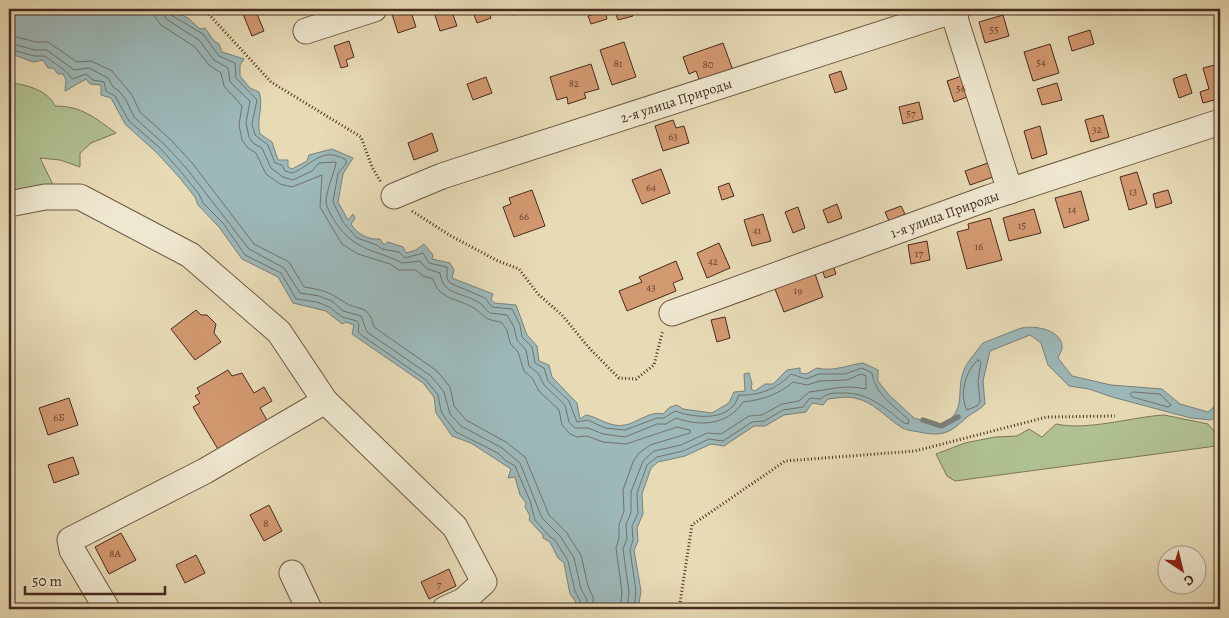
<svg xmlns="http://www.w3.org/2000/svg" width="1229" height="618" viewBox="0 0 1229 618" font-family="Alegreya,serif">
  <style>
    .green { fill: #b1c191; stroke: #7c7658 }
    .water { fill: #9cb8b9; stroke: #7a807b }
    .lines { fill: none; stroke-linecap: round; stroke-linejoin: round }
    .shore { stroke: #72726c; stroke-width: 1 }
    .stream { stroke: #7a807b; stroke-width: 5.5 }
    .building { fill: #d39971; stroke: #472b1e }
    .minor-casing { stroke: #6f5744; stroke-width: 27 }
    .path { stroke: #472b1e; stroke-width: 3; stroke-dasharray: 1 2.5; stroke-linecap: butt }
    .minor { stroke: #efe8d0; stroke-width: 25 }
    .labels { text-anchor: middle; dominant-baseline: central; stroke-width: 5; stroke-linejoin: round; paint-order: stroke }
    .number-label { font-size: 11px; fill: #6a4633 }
    .street-label { font-size: 14px; fill: #472b1e; stroke: #efe8d0 }
  </style>
  <rect width="100%" height="100%" fill="#e7dbb6"/>
  <filter id="stains"><feTurbulence type="fractalNoise" baseFrequency=".004" numOctaves="4"/><feColorMatrix values="0 0 0 0 .2 0 0 0 0 .09 0 0 0 0 .02 0 0 0 .5 -.17"/></filter>
  <radialGradient id="worn" r=".72"><stop offset=".6" stop-color="#630" stop-opacity="0"/><stop offset="1" stop-color="#630" stop-opacity=".3"/></radialGradient>
  <g class="green">
    <path d="M9 83C25 84 48 90 55 106 82 106 95 118 116 133L91 143 80 153V167L60 160 40 158 56 191 9 206Z"/>
    <path d="M1164 415 1208 424 1218 436 1216 446 955 481 947 476 936 454 965 443 995 437 1017 436 1029 429 1042 437 1056 424C1087 431 1132 417 1164 415Z"/>
  </g>
  <path class="water" d="M9 9H170L188 18 200 29 205 28 214 41 219 44 222 52 244 59 240 65V76L250 88 259 92C264 106 256 119 260 134L272 142 278 160H288V167L292 169 307 161 309 155 332 149 353 158 343 174 338 202 348 220 353 214 355 218 351 224C357 234 368 240 380 239L384 245 388 242 403 247 406 253 416 250 424 244 433 255 432 259 450 263 454 270 452 278 493 294 491 299 494 303 516 305 527 335 537 346 539 361 549 365 552 377 577 403 580 419 586 415C599 417 609 428 625 425 637 423 651 410 663 414L670 407 677 405 683 409 712 413 729 403 734 392 745 391 744 374 749 373 752 384 751 389 755 391 765 384H773L787 370 800 368V373L806 374 817 368C834 372 847 365 863 363L878 370V381L889 395 914 418 941 426C971 409 952 389 967 364 969 361 981 345 983 343 986 342 1020 328 1022 328 1035 325 1063 330 1062 348 1062 351 1059 355 1058 358L1072 376 1111 385 1162 389 1180 404 1208 412 1220 402V415L1211 420 1191 418 1112 397 1089 389 1069 386 1048 365 1041 343 1030 335 990 351 983 381 985 404C980 410 973 412 967 417 950 433 943 437 919 432 913 431 905 430 901 427 885 417 874 402 855 398 848 396 836 398 828 399L823 405 812 403 806 412 784 415 765 426H754L724 446 711 444 685 456 658 462 651 468 642 494 643 514 637 528 638 541 634 550 641 591 638 609H572L576 602 570 594 564 563 558 558 550 542 543 538V535L529 520 530 516 525 507 526 503 520 495 515 477 508 478 511 469 471 443 452 436 436 413 434 397 423 383 352 334 354 325 346 322 342 324 326 311 293 303 278 277 242 259 219 227 198 205 195 197 179 177 157 153 125 124 111 98 101 95V85L90 84 86 79 65 91 66 80 63 74H58L53 68H48L43 60 33 62 9 53Z"/>
  <g class="lines">
    <g class="shore">
      <path d="M154 9 155 17 161 25 195 47 209 65 221 73 224 86 242 106 239 125 242 140 248 148 256 153 266 174 280 184 292 187 322 175 320 207 342 244 358 254 390 264 399 270H416L423 276 433 279C439 300 457 298 474 308 487 317 482 319 501 322L507 330 510 343 518 352 524 371 532 378 539 391 559 410 562 425 570 434 577 437 587 436 603 442 626 444 677 427 690 430V433L650 445 638 454 633 462 623 490 624 511 619 525V538L616 548 622 592 620 609"/>
      <path d="M162 9 166 19 199 40 214 60 228 68 230 82 250 101 246 123 249 137 253 143 262 148 271 168 283 177 293 180 312 171 319 163 336 162C336 168 326 190 326 202 327 209 332 217 336 223 356 252 375 249 402 263L420 261 427 269 440 273C443 295 461 292 478 302 483 304 485 310 490 313L507 315 514 327 517 340 526 350 529 366 538 373 544 385 565 405 569 422 575 428H588L603 434 625 437 657 424H666L676 418C700 427 728 425 743 402 761 400 778 395 793 382L807 385 820 381 847 380 861 374 866 376V389C845 384 829 390 809 392L799 401 782 404 762 415 749 416 721 434 707 433 681 445 654 451 643 461 631 492V512L626 525 627 539 623 549 629 592 627 609"/>
      <path d="M168 9 171 15 203 34 219 56 235 63 236 78 257 100 252 124 255 135 268 145 275 163 282 165 285 171 292 173C312 166 321 145 346 160V164L338 173 333 202 343 222 357 238 377 245 382 249 399 252 405 258 423 253 429 263 447 267V279L450 283 485 298 492 307 512 309 520 325 522 337 532 347 535 363 544 368 548 381 569 401 577 422 588 420 605 428 625 430 657 418H664L675 411C692 417 720 421 733 406 736 404 737 398 739 395 758 396 777 389 791 374L806 379 819 374H845L862 368 872 373C875 394 894 406 909 420L908 424 904 423C885 408 868 392 842 393 833 393 827 393 821 399L810 398 803 407 783 410 764 421 752 422 723 441 709 439 683 451 657 457 647 465 637 493 638 513 632 526 633 540 630 550 636 591 634 609"/>
      <path d="M9 35 36 42H48L77 62 91 61 112 71 132 95 140 112 171 140 193 164 254 244 289 262 304 287C322 290 328 291 344 302 360 312 368 303 374 327L437 371 450 387 454 406 466 420 506 442 525 457 549 515 566 532 581 555 588 586 593 597V609"/>
      <path d="M9 43 35 50H47L74 70 89 68 108 78 113 87 119 91 126 100 134 117 165 145 187 169 249 249 284 268 300 293 319 296 332 301 343 311 361 316 367 332 431 376 444 392 450 414 461 426 502 448 520 463 542 518 560 536 574 558 581 589 587 600 585 609"/>
      <path d="M9 49 34 56H45C54 64 65 68 72 79L86 74 93 80 104 82 106 91 115 96 129 121 161 149 182 173 199 194 203 203 223 223 245 255 281 273 296 299 317 302 329 307 342 317 357 321 359 325 358 332 364 337 426 380 438 395 441 411 445 418 456 432 498 453 505 460 515 466 530 501 535 520 549 536 555 540 568 561 575 591 580 601 578 609"/>
      <path d="M978 360 981 362 978 381 980 402 977 406 967 410C959 395 965 371 978 360Z"/>
      <path d="M1133 392 1160 394 1171 405 1168 407 1132 397 1130 394Z"/>
    </g>
    <path class="stream" d="M923 420 941 426 958 417"/>
  </g>
  <g class="building">
    <path d="M255 9 264 31 252 36 243 14Z"/>
    <path d="M397 9H410L416 27 398 33 391 11Z"/>
    <path d="M433 9H451L457 26 440 31Z"/>
    <path d="M472 9H488L491 18 477 23Z"/>
    <path d="M509 9H531L512 15Z"/>
    <path d="M614 9H631L633 16 618 20Z"/>
    <path d="M605 11 607 19 591 24 588 16Z"/>
    <path d="M1003 15 1009 36 985 43 979 22Z"/>
    <path d="M1090 30 1094 44 1072 51 1068 37Z"/>
    <path d="M349 41 354 57 346 60 348 66 341 68 334 46Z"/>
    <path d="M624 42 636 77 612 85 600 50Z"/>
    <path d="M723 43 735 76 702 87 696 71 689 74 683 57Z"/>
    <path d="M1050 44 1059 73 1033 81 1024 52Z"/>
    <path d="M591 64 599 89 584 93 586 98 568 104 567 97 557 100 550 77Z"/>
    <path d="M1219 64 1220 105 1218 99 1203 103 1200 92 1209 89 1203 68Z"/>
    <path d="M841 71 847 89 835 93 829 75Z"/>
    <path d="M968 74 975 94 954 102 947 81Z"/>
    <path d="M1186 74 1192 93 1179 98 1173 79Z"/>
    <path d="M486 77 492 93 473 100 467 84Z"/>
    <path d="M1057 83 1062 100 1042 105 1037 89Z"/>
    <path d="M919 102 923 119 903 124 899 107Z"/>
    <path d="M1103 115 1109 137 1091 142 1085 120Z"/>
    <path d="M673 120 676 128 684 126 689 143 663 151 655 126Z"/>
    <path d="M1040 126 1047 154 1032 159 1024 131Z"/>
    <path d="M432 133 438 151 414 160 408 143Z"/>
    <path d="M988 163 993 177 970 185 965 171Z"/>
    <path d="M661 169 670 193 642 204 632 180Z"/>
    <path d="M1137 172 1147 204 1129 210 1120 177Z"/>
    <path d="M729 183 734 196 722 200 718 187Z"/>
    <path d="M532 190 545 226 514 237 503 207 511 204 509 198Z"/>
    <path d="M1168 190 1172 203 1156 208 1153 194Z"/>
    <path d="M1081 191 1089 220 1064 228 1055 198Z"/>
    <path d="M837 204 842 218 828 223 823 210Z"/>
    <path d="M901 206 905 214 889 221 885 212Z"/>
    <path d="M798 207 805 228 793 233 785 212Z"/>
    <path d="M1034 209 1041 233 1009 241 1003 218Z"/>
    <path d="M763 214 771 241 752 246 744 220Z"/>
    <path d="M990 218 1002 260 967 269 957 232 969 229 968 224Z"/>
    <path d="M927 241 930 260 911 264 908 245Z"/>
    <path d="M719 243 730 268 707 278 697 253Z"/>
    <path d="M831 260 836 274 825 278 820 264Z"/>
    <path d="M676 261 683 279 673 283 676 291 627 311 619 291 642 282 639 277Z"/>
    <path d="M813 268 823 297 784 312 773 284Z"/>
    <path d="M196 310 201 315H207L216 324 214 333 221 342 195 360 171 329Z"/>
    <path d="M725 317 730 338 717 342 711 320Z"/>
    <path d="M228 370 232 376 242 373 254 393 264 387 272 401 260 408 268 422 219 451 193 407 200 403 195 396 200 393 197 388Z"/>
    <path d="M69 398 78 425 48 435 39 408Z"/>
    <path d="M73 457 79 474 54 483 48 465Z"/>
    <path d="M269 505 282 531 264 541 250 515Z"/>
    <path d="M121 533 136 560 109 574 95 547Z"/>
    <path d="M196 555 205 573 185 583 176 565Z"/>
    <path d="M449 569 456 586 429 599 421 582Z"/>
  </g>
  <g class="lines">
    <g class="minor-casing">
      <g id="minor">
        <path d="M952 9 1010 191"/>
        <path d="M306 31 374 9"/>
        <path id="s1" d="M394 196 442 176 958 9"/>
        <path d="M9 204 45 197H80L190 255 279 332 325 401 455 527 484 582 463 601 445 609"/>
        <path id="s2" d="M672 313 988 198 1220 122"/>
        <path d="M292 573 309 609"/>
        <path d="M107 609 72 550 70 540 205 471 325 401"/>
      </g>
    </g>
    <g class="path">
      <path d="M204 9 271 82 361 137 372 167 381 182"/>
      <path d="M412 211 451 236 498 261 519 269 538 294 562 315 590 349 619 378 636 379 654 365 663 330"/>
      <path d="M679 609 692 525 785 461 915 451 1047 417 1115 416"/>
    </g>
    <use href="#minor" class="minor"/>
  </g>
  <g class="labels">
    <g class="number-label">
      <text x="994" y="29">55</text>
      <text x="1041" y="62">54</text>
      <text x="618" y="63">81</text>
      <text x="708" y="64">80</text>
      <text x="574" y="83">82</text>
      <text x="961" y="88">56</text>
      <text x="911" y="113">57</text>
      <text x="1097" y="129">32</text>
      <text x="673" y="136">63</text>
      <text x="651" y="187">64</text>
      <text x="1133" y="191">13</text>
      <text x="1072" y="209">14</text>
      <text x="524" y="216">66</text>
      <text x="1022" y="225">15</text>
      <text x="757" y="230">41</text>
      <text x="979" y="246">16</text>
      <text x="919" y="253">17</text>
      <text x="713" y="261">42</text>
      <text x="651" y="287">43</text>
      <text x="798" y="290">19</text>
      <text x="59" y="417">6Б</text>
      <text x="266" y="523">8</text>
      <text x="115" y="553">8А</text>
      <text x="439" y="584">7</text>
    </g>
    <g class="street-label">
      <text stroke="none"><textPath href="#s1" startOffset="298">2-я улица Природы</textPath></text>
      <text stroke="none"><textPath href="#s2" startOffset="290">1-я улица Природы</textPath></text>
    </g>
  </g>
  <rect width="1229" height="618" fill="none" stroke="#e7dbb6" stroke-width="30"/>
  <rect x="10" y="10" width="1209" height="598" fill="none" stroke="#472b1e" stroke-width="2.5"/>
  <rect x="15" y="15" width="1199" height="588" fill="none" stroke="#472b1e"/>
  <g transform="translate(1182 570) rotate(145)"><circle r="24" fill="#efe8d0" stroke="#ac9c89"/>
  <path d="M0-4L9 19L0 12L-9 19Z" fill="#8f2418"/>
  <text y="-8" font-size="14" font-weight="bold" text-anchor="middle" fill="#472b1e">С</text>
  </g>
  <path d="M25 586v8h140v-8" fill="none" stroke="#472b1e" stroke-width="2.5"/>
  <text x="32" y="586" font-size="15" fill="#472b1e" stroke="#efe8d0" stroke-width="4" paint-order="stroke">50 m</text>
  <rect width="100%" height="100%" filter="url(#stains)"/>
  <rect width="100%" height="100%" fill="url(#worn)"/>
</svg>
